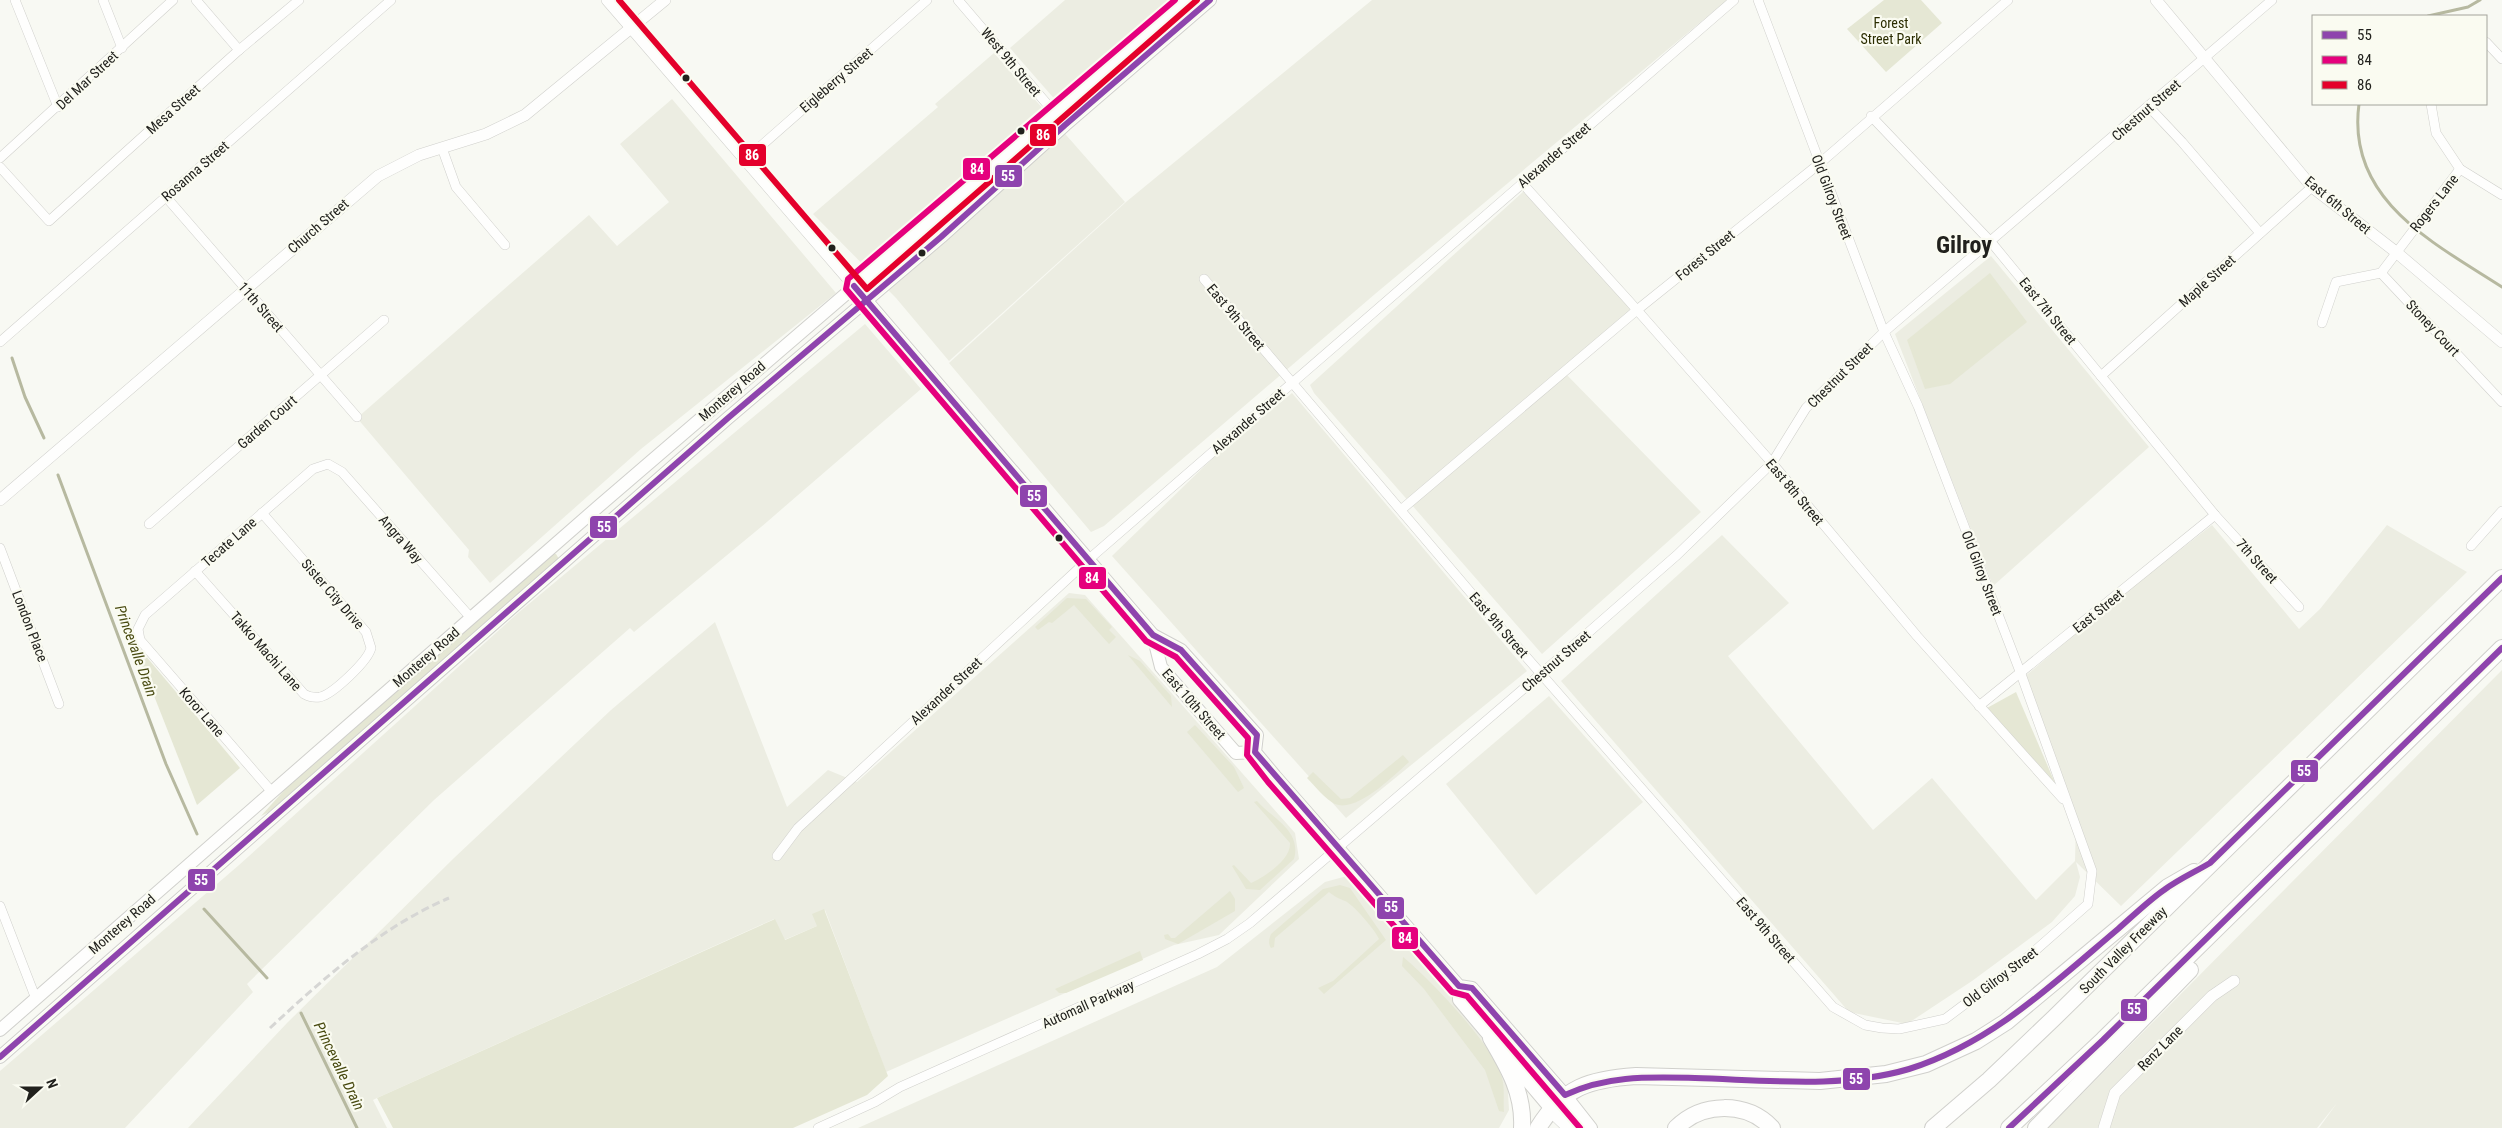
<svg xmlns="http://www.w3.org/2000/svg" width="2502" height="1128" viewBox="0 0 2502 1128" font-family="'Roboto Condensed',sans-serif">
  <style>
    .built { fill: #ecede2 }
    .green { fill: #e5e7d4 }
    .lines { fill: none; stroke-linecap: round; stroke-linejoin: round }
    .stream { stroke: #b7b9a0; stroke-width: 3 }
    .minor-casing { stroke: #d0d0cc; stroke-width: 10 }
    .tertiary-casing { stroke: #d0d0cc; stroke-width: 12 }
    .secondary-casing { stroke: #d0d0cc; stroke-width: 14 }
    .trunk-casing { stroke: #d0d0cc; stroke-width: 16 }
    .motorway-casing { stroke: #d0d0cc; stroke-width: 18 }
    .minor { stroke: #fefefd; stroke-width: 9 }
    .tertiary { stroke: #fefefd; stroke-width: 11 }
    .secondary { stroke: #fefefd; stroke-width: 12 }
    .trunk { stroke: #fefefd; stroke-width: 15 }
    .motorway { stroke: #fefefd; stroke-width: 16 }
    .rail { stroke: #d6d6d4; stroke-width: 3; stroke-dasharray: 8 4; stroke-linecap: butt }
    .bus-1-casing { stroke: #fafbf1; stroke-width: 10 }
    .bus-2-casing { stroke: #fafbf1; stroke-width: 10 }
    .bus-3-casing { stroke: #fafbf1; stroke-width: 10 }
    .bus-1 { stroke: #8e44ad; stroke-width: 6 }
    .bus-2 { stroke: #e5007d; stroke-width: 6 }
    .bus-3 { stroke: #e4002b; stroke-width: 6 }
    .bus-dot { fill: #21211d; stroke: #fafbf1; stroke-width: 2 }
    .labels { text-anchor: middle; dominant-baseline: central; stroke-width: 4.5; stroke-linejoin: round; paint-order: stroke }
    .park-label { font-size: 14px; fill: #2b2d01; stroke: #fafbf1 }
    .street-label { font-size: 14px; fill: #21211d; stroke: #fafbf1 }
    .water-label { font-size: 15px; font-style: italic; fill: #484a10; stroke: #fafbf1 }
    .town-label { font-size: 24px; font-weight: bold; fill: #21211d; stroke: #fafbf1 }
    .line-badge { stroke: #fafbf1; stroke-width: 2 }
    .badge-label { font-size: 14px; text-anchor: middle; font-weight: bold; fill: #fff }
  </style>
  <rect width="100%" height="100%" fill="#f8f9f3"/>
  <g class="built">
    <path d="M1065 0H1179L1058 103 1010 48Z"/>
    <path d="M1372 0H1727L1375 294 1104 526 1091 532 949 363 1126 202Z"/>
    <path d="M994 53 1125 202 949 361 896 298 813 214 938 107 935 104Z"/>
    <path d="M672 99 836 293 641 449 490 583 468 557 469 550 357 418 589 215 617 246 669 202 620 144Z"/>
    <path d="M1524 191 1631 309 1564 372 1701 512 1542 654 1314 393 1310 385Z"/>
    <path d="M1991 256 2149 447 1993 586 1895 334Z"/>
    <path d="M865 324 921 389 761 527 634 632 630 628 434 800 247 984 253 992 125 1128H0V1071L239 865 518 613Z"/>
    <path d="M1292 393 1527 671 1346 818 1112 556 1217 454Z"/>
    <path d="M2212 525 2299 629 2320 609 2387 525 2467 572 2121 906 2076 862 2080 877 2075 896 2052 922 1972 981 1907 1024 1849 1012 1561 681 1722 535 1789 603 1728 656 1873 830 1932 778 2036 900 2075 861 2076 823 2023 678 2107 607Z"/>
    <path d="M1069 593 1085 595 1295 833 1299 859 1219 935 1174 945 886 1072 825 910 817 926 784 940 774 919 377 1098 373 1100 387 1128H188L287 1023 454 858 611 710 715 622 787 807 828 770 857 782Z"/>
    <path d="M2502 670V1128H2319L2337 1103 2317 1128H2048Z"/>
    <path d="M1549 696 1643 802 1536 895 1446 784Z"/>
    <path d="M1347 876 1453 996 1507 1075 1509 1110 1499 1128H858L1217 967 1325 882Z"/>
  </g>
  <g class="green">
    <path d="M1884 0H1921L1942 23 1886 72 1847 29Z"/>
    <path d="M1990 273 2027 322 1950 384 1925 389 1907 340Z"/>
    <path d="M553 554H556L559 559 269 812 261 816 288 786Z"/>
    <path d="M1067 598 1086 599 1112 627 1109 630 1116 637 1109 644 1074 605 1052 623 1049 622 1038 630 1035 627Z"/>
    <path d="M139 648 240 768 197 805 136 650Z"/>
    <path d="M1128 655 1140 661 1171 696 1172 707Z"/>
    <path d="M2016 692 2055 783 1987 708Z"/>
    <path d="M1195 725 1234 767 1244 788 1238 792 1187 732Z"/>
    <path d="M1403 755 1409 762C1393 776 1357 813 1335 804 1325 799 1315 786 1307 778L1313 772 1341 799 1350 798Z"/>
    <path d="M1257 801C1272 818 1302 831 1294 859L1260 890 1246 889 1232 866 1234 865 1251 883C1264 877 1291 860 1290 843L1254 802Z"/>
    <path d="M1340 885 1350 888 1386 940 1324 994 1318 988 1333 981 1379 939C1376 931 1353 904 1345 901 1338 898 1335 897 1329 892L1275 938 1274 947 1271 948C1268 944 1269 939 1271 934L1323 889Z"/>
    <path d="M1230 891 1235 899V911L1178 944 1165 939 1164 935 1168 934 1171 938H1175Z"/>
    <path d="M824 909 888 1076 867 1095 793 1128H393L377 1098 775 919 785 940 817 926 812 914Z"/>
    <path d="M1140 951 1143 960 1066 993H1059L1055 989Z"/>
    <path d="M1403 957C1429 978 1495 1047 1502 1078 1505 1088 1503 1101 1504 1112L1499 1111 1485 1070 1424 989 1402 966Z"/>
  </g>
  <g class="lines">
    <g class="stream">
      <path d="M2428 16 2468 7 2480 0"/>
      <path d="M2359 104C2346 200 2434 243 2502 287"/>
      <path d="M12 358 25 397 44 438"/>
      <path d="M58 475 166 764 197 834"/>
      <path d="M204 909 267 978"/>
      <path d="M301 1013 357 1128"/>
    </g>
    <g class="minor-casing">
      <g id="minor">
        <path d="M15 0 58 107"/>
        <path d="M103 0 122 48"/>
        <path d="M196 0 239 50"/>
        <path d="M958 0 1065 125"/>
        <path d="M2486 42 2502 59"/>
        <path d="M2431 104 2436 133 2460 169 2502 195"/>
        <path d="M2149 107 2182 142 2260 233"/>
        <path d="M1871 116 1991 242 2215 515 2299 607"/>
        <path d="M442 148 456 187 505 245"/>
        <path d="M0 158 173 0"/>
        <path d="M745 160 927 0"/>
        <path d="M0 167 49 221 239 50 299 0"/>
        <path d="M2460 169 2381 273 2502 402"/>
        <path d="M1522 183 1629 301 1772 463 1917 636 2063 799"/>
        <path d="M166 197 357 417"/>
        <path d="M1204 279 1500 627 1833 1007 1865 1025 1882 1028 1899 1029 1945 1019 2029 956 2088 904 2092 871 2021 674 1918 406 1884 332 1758 0"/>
        <path d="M2322 323 2336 282 2381 273"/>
        <path d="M0 342 391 0"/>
        <path d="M2101 376 2312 187"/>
        <path d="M1402 509 1637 310 1819 164 2008 0"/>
        <path d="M149 524 384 320"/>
        <path d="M2471 546 2502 511"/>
        <path d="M0 548 59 704"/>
        <path d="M195 571 304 694C309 697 314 698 320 697 333 694 368 661 371 648L366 632 262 513"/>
        <path d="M1979 706 2215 515"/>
        <path d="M272 792 140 640 138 629 145 615 313 469 328 464 342 472 471 618"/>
        <path d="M777 856 798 828 1088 560 1734 0"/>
        <path d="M0 906 36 999"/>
        <path d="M818 1128 875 1102 900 1087 1198 954 1227 939 1250 923 1542 673 1677 555 1772 463 1806 408 1884 332 2272 0"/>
      </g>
    </g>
    <g class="tertiary-casing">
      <g id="tertiary">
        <path d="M607 0 854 286"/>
        <path d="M2156 0 2312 187 2396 252 2502 342"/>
        <path d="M0 500 378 176 419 155 486 134 525 115 665 0"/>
        <path d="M2104 1128 2115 1093 2212 996 2234 981"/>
      </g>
    </g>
    <g class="secondary-casing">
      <g id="secondary">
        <path d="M854 286 1153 635 1181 650 1257 735 1255 752 1275 776 1459 986 1472 988 1565 1095 1591 1128"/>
        <path d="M1153 635 1161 667 1236 753 1255 752"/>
        <path d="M1459 986V1000L1551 1109"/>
        <path d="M0 1030 599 506 1188 0"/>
        <path d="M0 1057 728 418 941 237 1065 125 1210 0"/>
      </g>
    </g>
    <g class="trunk-casing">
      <path id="trunk" d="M1551 1109 1571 1128"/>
    </g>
    <g class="motorway-casing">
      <g id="motorway">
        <path d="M1491 1038C1508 1067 1524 1093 1522 1128"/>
        <path d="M1538 1128C1563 1087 1590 1079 1636 1076L1820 1081 1886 1074 1926 1064 1976 1041 2006 1022 2168 887 2194 872"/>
        <path d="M1676 1128C1702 1102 1746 1101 1772 1128"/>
        <path d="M1933 1128 1989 1080 2054 1018 2502 578"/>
        <path d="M2009 1128 2103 1040 2502 648"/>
        <path d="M2036 1128 2190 970"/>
      </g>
    </g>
    <use href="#minor" class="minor"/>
    <use href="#tertiary" class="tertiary"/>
    <use href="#secondary" class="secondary"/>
    <use href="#trunk" class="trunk"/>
    <use href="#motorway" class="motorway"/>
    <path class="rail" d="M270 1028C324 978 381 927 449 898"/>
    <g class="bus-1-casing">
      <g id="bus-1">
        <path d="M854 286 1153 635 1181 650 1257 735 1255 752 1459 986 1472 988 1565 1095C1607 1075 1649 1077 1695 1078 1765 1080 1841 1089 1909 1069 1992 1043 2054 983 2118 929 2133 916 2148 901 2164 890 2179 879 2195 872 2210 863L2502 578"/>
        <path d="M0 1057 728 418 941 237 1065 125 1210 0"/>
        <path d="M2009 1128 2103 1040 2502 648"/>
      </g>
    </g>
    <g class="bus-2-casing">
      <path id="bus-2" d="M1175 0 848 279 846 289 1146 641 1176 657 1248 738 1247 755 1268 782 1452 992 1467 996 1580 1128"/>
    </g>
    <g class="bus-3-casing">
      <path id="bus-3" d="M619 0 867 289 1197 0"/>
    </g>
    <use href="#bus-1" class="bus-1"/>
    <use href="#bus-2" class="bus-2"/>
    <use href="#bus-3" class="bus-3"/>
  </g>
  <g class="bus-dot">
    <circle cx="686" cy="78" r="4.5"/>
    <circle cx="1021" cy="131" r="4.5"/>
    <circle cx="832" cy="248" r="4.5"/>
    <circle cx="922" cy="253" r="4.5"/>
    <circle cx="1059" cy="538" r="4.5"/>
  </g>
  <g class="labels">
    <g class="park-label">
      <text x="1891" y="23">Forest<tspan x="1891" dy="16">Street Park</tspan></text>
    </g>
    <g class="street-label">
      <text transform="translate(1011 62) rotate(50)">West 9th Street</text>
      <text transform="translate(87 80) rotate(-43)">Del Mar Street</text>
      <text transform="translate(836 80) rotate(-41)">Eigleberry Street</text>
      <text transform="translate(173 109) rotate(-42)">Mesa Street</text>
      <text transform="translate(2146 110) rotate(-41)">Chestnut Street</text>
      <text transform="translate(1554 155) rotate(-41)">Alexander Street</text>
      <text transform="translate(195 171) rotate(-41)">Rosanna Street</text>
      <text transform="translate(1832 197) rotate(69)">Old Gilroy Street</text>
      <text transform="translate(2434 203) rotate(-52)">Rogers Lane</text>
      <text transform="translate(2338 205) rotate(40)">East 6th Street</text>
      <text transform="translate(318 226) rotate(-41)">Church Street</text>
      <text transform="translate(1705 255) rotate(-39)">Forest Street</text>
      <text transform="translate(2207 281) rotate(-42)">Maple Street</text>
      <text transform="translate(261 307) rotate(49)">11th Street</text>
      <text transform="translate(2048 311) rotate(51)">East 7th Street</text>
      <text transform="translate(1236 317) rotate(50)">East 9th Street</text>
      <text transform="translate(2433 328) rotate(47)">Stoney Court</text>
      <text transform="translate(1840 375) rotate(-45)">Chestnut Street</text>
      <text transform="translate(732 391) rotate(-41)">Monterey Road</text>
      <text transform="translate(1248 421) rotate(-41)">Alexander Street</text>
      <text transform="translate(267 422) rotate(-41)">Garden Court</text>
      <text transform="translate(1795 492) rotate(50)">East 8th Street</text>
      <text transform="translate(401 539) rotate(49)">Angra Way</text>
      <text transform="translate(229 542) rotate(-41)">Tecate Lane</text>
      <text transform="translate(2257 561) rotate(48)">7th Street</text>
      <text transform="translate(1982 573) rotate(69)">Old Gilroy Street</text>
      <text transform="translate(333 594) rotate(49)">Sister City Drive</text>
      <text transform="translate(2098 611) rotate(-39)">East Street</text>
      <text transform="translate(1499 625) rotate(49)">East 9th Street</text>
      <text transform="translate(30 626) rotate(69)">London Place</text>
      <text transform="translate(266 651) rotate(49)">Takko Machi Lane</text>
      <text transform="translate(426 657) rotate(-41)">Monterey Road</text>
      <text transform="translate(1556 661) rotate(-41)">Chestnut Street</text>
      <text transform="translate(946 691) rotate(-43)">Alexander Street</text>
      <text transform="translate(1194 704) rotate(49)">East 10th Street</text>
      <text transform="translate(202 712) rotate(49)">Koror Lane</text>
      <text transform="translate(122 924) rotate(-41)">Monterey Road</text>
      <text transform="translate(1766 930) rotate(49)">East 9th Street</text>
      <text transform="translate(2123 950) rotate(-45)">South Valley Freeway</text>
      <text transform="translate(2000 977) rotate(-37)">Old Gilroy Street</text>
      <text transform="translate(1088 1004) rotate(-24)">Automall Parkway</text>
      <text transform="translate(2160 1048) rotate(-45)">Renz Lane</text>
    </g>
    <g class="water-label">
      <text transform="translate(136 651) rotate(70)">Princevalle Drain</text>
      <text transform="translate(339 1066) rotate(64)">Princevalle Drain</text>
    </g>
    <g class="town-label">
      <text x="1964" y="245">Gilroy</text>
    </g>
  </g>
  <g class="line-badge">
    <rect x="1029" y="123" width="28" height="24" rx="5" fill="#e4002b"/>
    <rect x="738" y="143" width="29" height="24" rx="5" fill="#e4002b"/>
    <rect x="962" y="157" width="29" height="24" rx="5" fill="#e5007d"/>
    <rect x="994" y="164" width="29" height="24" rx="5" fill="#8e44ad"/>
    <rect x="1019" y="484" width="29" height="24" rx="5" fill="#8e44ad"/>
    <rect x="589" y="515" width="29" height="24" rx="5" fill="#8e44ad"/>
    <rect x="1078" y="566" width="29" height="24" rx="5" fill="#e5007d"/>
    <rect x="2290" y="759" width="29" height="24" rx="5" fill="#8e44ad"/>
    <rect x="187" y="868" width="29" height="24" rx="5" fill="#8e44ad"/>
    <rect x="1376" y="896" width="29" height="24" rx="5" fill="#8e44ad"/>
    <rect x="1391" y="926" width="28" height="24" rx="5" fill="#e5007d"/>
    <rect x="2120" y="998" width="28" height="24" rx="5" fill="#8e44ad"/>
    <rect x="1842" y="1067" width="29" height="24" rx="5" fill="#8e44ad"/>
  </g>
  <g class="badge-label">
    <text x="1043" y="140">86</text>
    <text x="752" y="160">86</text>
    <text x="977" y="174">84</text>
    <text x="1008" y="181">55</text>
    <text x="1034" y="501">55</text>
    <text x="604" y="532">55</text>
    <text x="1092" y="583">84</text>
    <text x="2304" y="776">55</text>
    <text x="201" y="885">55</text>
    <text x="1391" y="912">55</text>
    <text x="1405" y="943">84</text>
    <text x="2134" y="1014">55</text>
    <text x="1856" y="1084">55</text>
  </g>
  <rect x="2312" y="15" width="175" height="90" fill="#fafbf1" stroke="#a3a49c"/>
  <rect x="2322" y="31" width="25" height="8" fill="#8e44ad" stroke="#a3a49c"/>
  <text x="2357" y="40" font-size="15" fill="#21211d">55</text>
  <rect x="2322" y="56" width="25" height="8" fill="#e5007d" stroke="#a3a49c"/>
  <text x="2357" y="65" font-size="15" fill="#21211d">84</text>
  <rect x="2322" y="81" width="25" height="8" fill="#e4002b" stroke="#a3a49c"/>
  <text x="2357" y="90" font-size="15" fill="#21211d">86</text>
  <g transform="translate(40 1088) rotate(69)" stroke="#fafbf1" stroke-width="4" paint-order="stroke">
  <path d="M0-4L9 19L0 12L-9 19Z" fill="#21211d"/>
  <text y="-8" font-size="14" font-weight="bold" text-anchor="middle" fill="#21211d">N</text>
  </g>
</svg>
